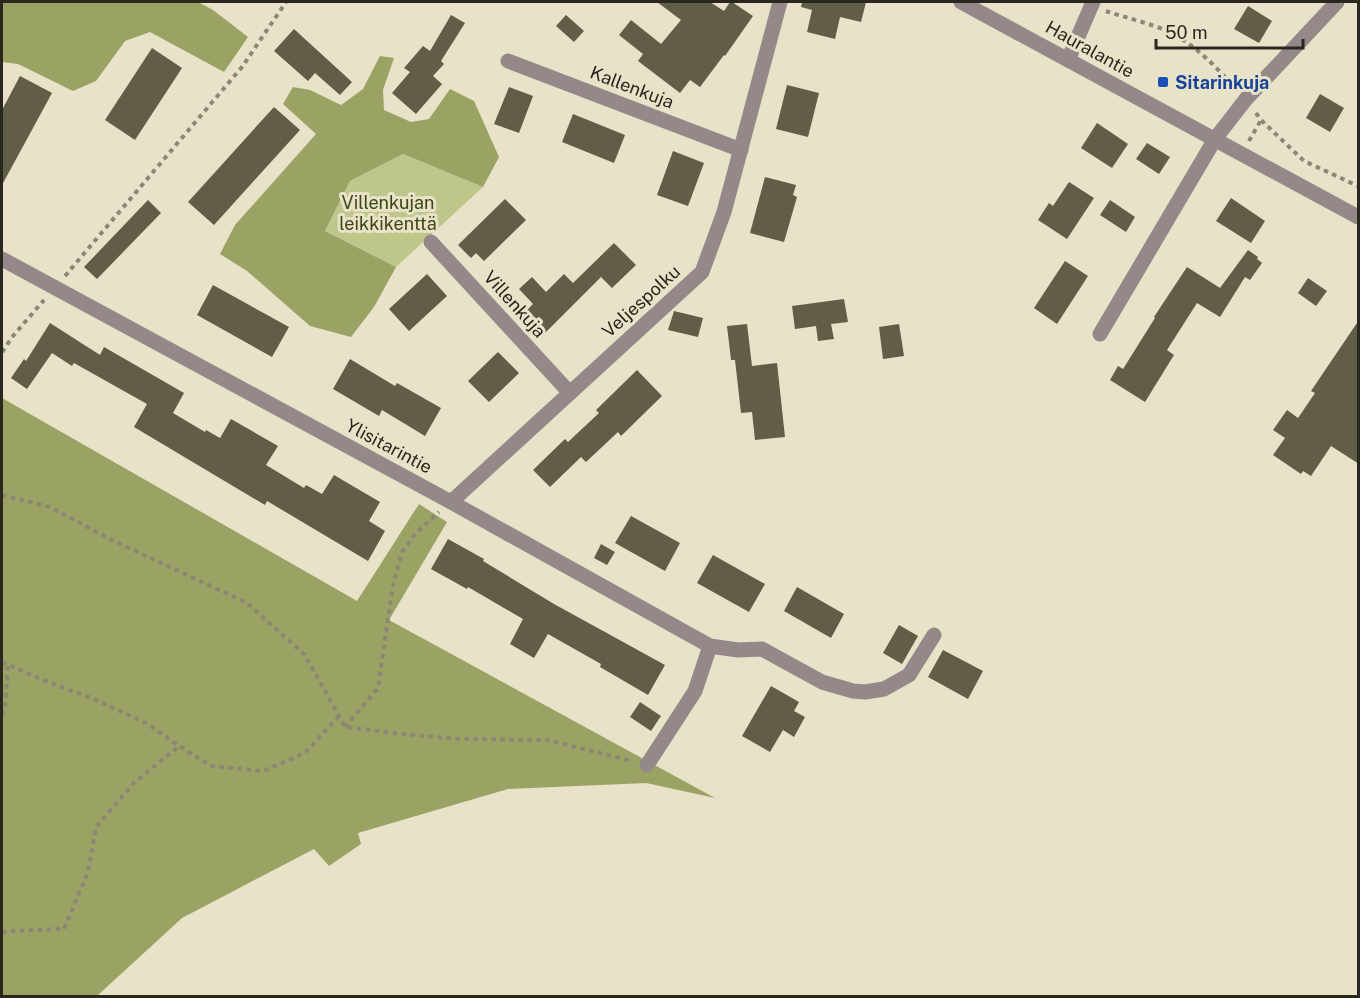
<svg xmlns="http://www.w3.org/2000/svg" width="1360" height="998" viewBox="0 0 1360 998" font-family="'Public Sans',sans-serif">
  <style>
    .green { fill: #bec789 }
    .forest { fill: #9aa364 }
    .building { fill: #615d46 }
    .lines { fill: none; stroke-linecap: round; stroke-linejoin: round }
    .path { stroke: #8a8775; stroke-width: 4; stroke-dasharray: 4.5 4.5; stroke-linecap: butt }
    .minor { stroke: #958888; stroke-width: 15 }
    .transit-dot { fill: #1a4fb4; stroke: #e7e2c8; stroke-width: 2 }
    .labels { text-anchor: middle; dominant-baseline: central; stroke-width: 6; stroke-linejoin: round; paint-order: stroke }
    .street-label { font-size: 18px; fill: #29271e; stroke: #e7e2c8 }
    .transit-label { font-size: 18px; font-weight: bold; fill: #164399; stroke: #e7e2c8; text-anchor: start }
    .park-label { font-size: 18px; fill: #404515; stroke: #e7e2c8 }
  </style>
  <rect width="100%" height="100%" fill="#e7e2c8"/>
  <path class="green" d="M403 154 483 187 396 267 325 231 350 181Z"/>
  <g class="forest">
    <path d="M2 2H198L213 10 248 37 224 72 150 32 125 41 96 81 73 91 18 64 2 62Z"/>
    <path d="M380 56 394 58 383 90 384 110 411 122 429 119 450 89 474 101 499 157 483 187 403 154 350 181 325 231 396 267 374 307 351 337 310 326 247 271 220 254 235 225 316 134 283 104 293 87 310 90 341 105 363 89Z"/>
    <path d="M2 398 357 601 419 504 447 522 389 620 715 798 646 783 508 789 358 833 361 844 329 866 314 849 182 918 97 996H2Z"/>
  </g>
  <g class="building">
    <path d="M657 2H710L724 11 730 2H732L753 16 725 56 724 55 700 87 690 80 680 93 638 61 643 54 619 35 631 20 661 44 681 20Z"/>
    <path d="M802 2H866L861 22 840 17 835 39 807 32 812 10 801 7Z"/>
    <path d="M1248 6 1272 21 1259 43 1234 29Z"/>
    <path d="M451 15 465 23 441 61 444 64 433 76 442 84 416 114 392 93 410 72 404 68 423 46 430 51Z"/>
    <path d="M566 15 584 31 574 42 556 26Z"/>
    <path d="M294 29 352 82 340 95 315 73 308 81 274 51Z"/>
    <path d="M152 48 182 68 135 140 105 120Z"/>
    <path d="M20 76 52 93 2 185V110Z"/>
    <path d="M787 85 819 93 808 137 776 129Z"/>
    <path d="M509 87 533 96 519 133 494 124Z"/>
    <path d="M1320 94 1344 108 1330 132 1306 118Z"/>
    <path d="M274 107 300 130 214 225 188 202Z"/>
    <path d="M573 114 625 135 614 163 562 142Z"/>
    <path d="M1097 123 1128 144 1112 168 1081 148Z"/>
    <path d="M1147 143 1170 157 1159 174 1136 159Z"/>
    <path d="M673 151 704 163 688 206 657 195Z"/>
    <path d="M765 177 796 185 793 195 797 197 784 242 750 233Z"/>
    <path d="M1069 182 1094 198 1067 239 1038 220 1049 203 1053 206Z"/>
    <path d="M1231 198 1265 221 1251 243 1216 221Z"/>
    <path d="M505 199 526 220 484 261 476 253 471 258 458 245Z"/>
    <path d="M148 200 161 213 97 279 84 267Z"/>
    <path d="M1110 200 1135 217 1126 232 1100 215Z"/>
    <path d="M614 243 636 265 612 288 601 277 545 333 525 312 533 304 519 289 532 277 546 292 564 274 573 283Z"/>
    <path d="M1248 250 1258 257 1257 259 1262 263 1250 280 1245 277 1220 317 1197 303 1167 350 1174 355 1145 402 1110 380 1118 366 1123 369 1155 318 1154 317 1187 267 1220 288Z"/>
    <path d="M1065 261 1088 276 1057 324 1034 308Z"/>
    <path d="M427 274 447 296 409 331 389 309Z"/>
    <path d="M1308 278 1327 291 1316 306 1298 293Z"/>
    <path d="M213 285 289 327 272 357 197 315Z"/>
    <path d="M844 299 848 322 831 324 834 339 818 341 816 326 795 329 792 306Z"/>
    <path d="M674 311 703 318 698 337 668 330Z"/>
    <path d="M1359 320V464L1331 446 1311 476 1303 471 1301 474 1273 455 1285 438 1273 430 1287 410 1298 418 1315 393 1311 391Z"/>
    <path d="M50 323 100 355 104 347 184 393 173 413 205 432 206 430 220 438 231 419 278 446 266 465 304 488 306 485 322 494 334 475 380 502 369 521 385 531 368 561 267 501 265 505 134 427 147 404 74 363 72 366 52 353 27 389 11 378 24 359 26 361Z"/>
    <path d="M747 324 752 366 777 363 785 437 755 440 752 412 741 413 735 360H731L727 326Z"/>
    <path d="M899 324 904 356 883 359 879 327Z"/>
    <path d="M498 352 519 373 489 402 468 381Z"/>
    <path d="M350 359 395 386 397 383 441 408 425 436 382 410 379 416 333 389Z"/>
    <path d="M637 370 662 396 621 436 618 432 586 462 581 457 550 487 533 470 565 439 568 442 599 413 596 410Z"/>
    <path d="M631 516 680 543 665 571 615 543Z"/>
    <path d="M448 539 484 559 483 561 554 604 665 665 648 695 600 667 601 664 548 634 534 658 510 644 523 619 468 587 467 589 431 569Z"/>
    <path d="M601 544 615 552 607 565 594 558Z"/>
    <path d="M713 555 765 584 749 612 697 583Z"/>
    <path d="M797 587 844 614 831 638 784 611Z"/>
    <path d="M899 625 918 636 902 664 883 653Z"/>
    <path d="M943 650 983 671 968 699 928 677Z"/>
    <path d="M771 686 799 702 794 711 805 717 794 737 783 730 770 752 742 736Z"/>
    <path d="M640 702 661 716 651 731 630 717Z"/>
  </g>
  <g class="lines">
    <g class="path">
      <path d="M1106 11C1126 18 1150 23 1169 32 1196 45 1216 67 1236 89"/>
      <path d="M1256 113 1261 120 1304 161 1358 186"/>
      <path d="M1249 141 1261 120"/>
      <path d="M65 276 242 67 286 2"/>
      <path d="M2 352 13 336 44 300"/>
      <path d="M2 495 50 507 112 540 247 603 305 655 345 727 401 734 458 739 547 740 632 761"/>
      <path d="M2 662 43 680 94 699 146 723 179 746 211 766 263 771 305 753 339 716"/>
      <path d="M2 715 5 708 8 665"/>
      <path d="M345 727 378 688 393 585 402 552 416 533 439 512"/>
      <path d="M2 933 8 931 64 929 88 872 96 827 134 783 179 746"/>
    </g>
    <g class="minor">
      <path d="M961 2 1358 217"/>
      <path d="M1068 60 1093 2"/>
      <path d="M508 61 741 150"/>
      <path d="M431 242 569 392"/>
      <path d="M2 259 451 502 710 646 738 650 762 649 822 682 853 691 865 692 884 689 909 675 934 635"/>
      <path d="M1100 334 1215 139 1246 99 1337 2"/>
      <path d="M451 502 702 272 724 212 780 2"/>
      <path d="M647 765 695 691 710 646"/>
    </g>
  </g>
  <rect class="transit-dot" x="1157" y="76" width="12" height="12" rx="3"/>
  <g class="labels">
    <g class="street-label">
      <text transform="translate(1090 49) rotate(29)">Hauralantie</text>
      <text transform="translate(632 87) rotate(21)">Kallenkuja</text>
      <text transform="translate(641 301) rotate(-42)">Veljespolku</text>
      <text transform="translate(515 304) rotate(48)">Villenkuja</text>
      <text transform="translate(389 446) rotate(28)">Ylisitarintie</text>
    </g>
    <g class="transit-label">
      <text x="1175" y="82">Sitarinkuja</text>
    </g>
    <g class="park-label">
      <text x="388" y="202">Villenkujan<tspan x="388" dy="21">leikkikenttä</tspan></text>
    </g>
  </g>
  <rect width="1360" height="998" fill="none" stroke="#29271e" stroke-width="6"/>
  <path d="M1156 39v9h147v-9" fill="none" stroke="#29271e" stroke-width="3"/>
  <text x="1165" y="39" font-size="18" fill="#29271e" stroke="#e7e2c8" stroke-width="4.5" paint-order="stroke">50 m</text>
</svg>
